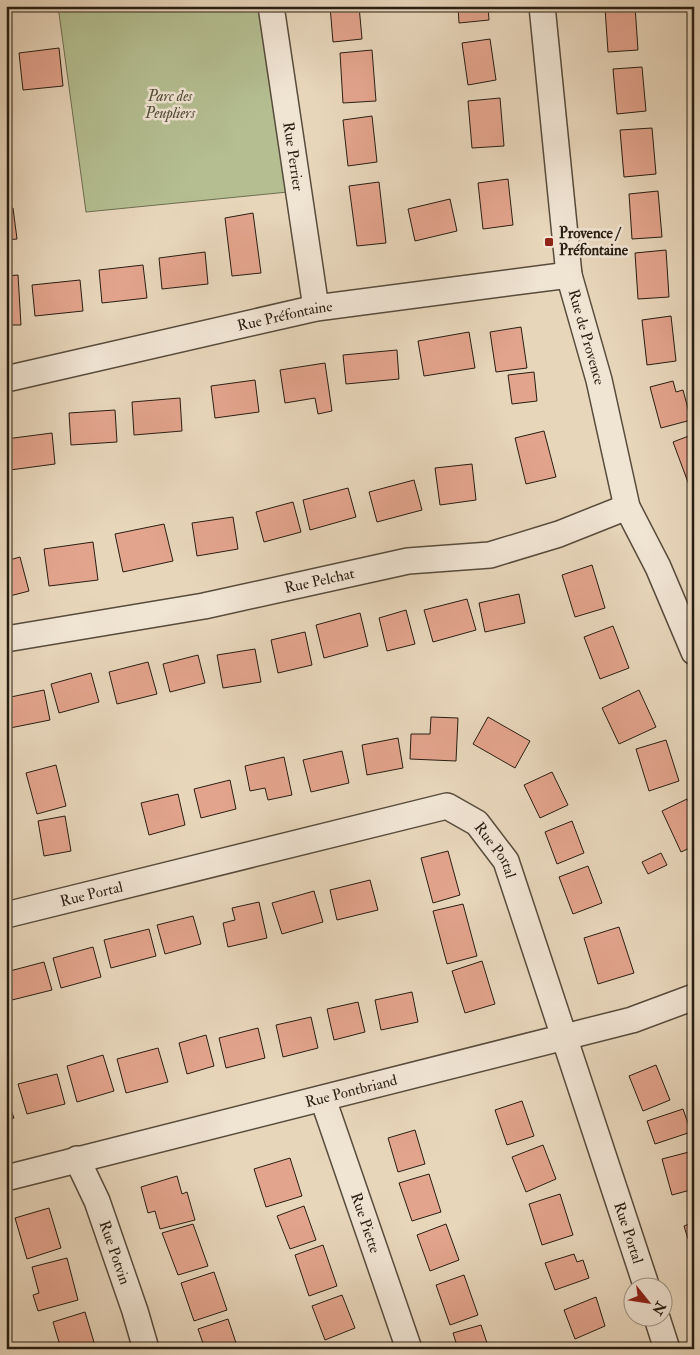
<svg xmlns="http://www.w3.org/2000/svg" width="700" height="1355" viewBox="0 0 700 1355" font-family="'IM FELL Double Pica',serif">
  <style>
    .green { fill: #b4be91; stroke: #6e6e52 }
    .building { fill: #e3a48d; stroke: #281e12 }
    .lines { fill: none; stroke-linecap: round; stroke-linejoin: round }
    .minor-casing { stroke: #584c3c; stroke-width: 28 }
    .minor { stroke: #f0e4d3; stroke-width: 25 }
    .poi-dot { fill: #8f2418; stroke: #f0e4d3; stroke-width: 2 }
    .labels { text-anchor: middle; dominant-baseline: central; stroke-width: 5; stroke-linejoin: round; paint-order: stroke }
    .park-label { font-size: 15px; font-style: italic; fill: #524e38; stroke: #f0e4d3 }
    .street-label { font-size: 15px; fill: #281e12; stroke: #f0e4d3 }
    .poi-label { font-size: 15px; font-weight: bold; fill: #281e12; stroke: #f0e4d3; text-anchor: start }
  </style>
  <rect width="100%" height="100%" fill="#e8d6bb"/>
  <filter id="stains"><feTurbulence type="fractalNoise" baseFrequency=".004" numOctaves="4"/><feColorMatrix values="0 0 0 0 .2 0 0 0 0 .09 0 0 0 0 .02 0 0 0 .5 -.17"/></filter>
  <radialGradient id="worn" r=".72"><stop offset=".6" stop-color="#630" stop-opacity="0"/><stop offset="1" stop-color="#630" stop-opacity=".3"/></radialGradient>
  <path class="green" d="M58 6H264L288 192 86 212Z"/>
  <g class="building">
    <path d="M330 6H359L362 39 333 42Z"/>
    <path d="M458 6H488L489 20 459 23Z"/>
    <path d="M635 6 638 50 608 52 605 8Z"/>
    <path d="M490 39 496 80 468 85 462 43Z"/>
    <path d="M59 48 63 86 23 90 19 53Z"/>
    <path d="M372 50 376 101 343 103 340 53Z"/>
    <path d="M642 67 646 111 617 114 613 69Z"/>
    <path d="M500 98 504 146 472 148 468 101Z"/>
    <path d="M372 116 377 162 348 166 343 120Z"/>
    <path d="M652 128 656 174 624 177 620 130Z"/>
    <path d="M508 179 513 225 483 229 478 183Z"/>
    <path d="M379 182 386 243 357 246 349 186Z"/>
    <path d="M658 191 662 237 632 239 629 194Z"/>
    <path d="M450 199 457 231 415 241 408 209Z"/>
    <path d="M6 208H13L17 239 6 240Z"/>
    <path d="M253 213 261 273 232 276 225 218Z"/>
    <path d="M666 250 669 297 638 299 635 253Z"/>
    <path d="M205 252 208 284 162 289 159 258Z"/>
    <path d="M143 265 147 298 102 303 99 270Z"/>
    <path d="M18 275 21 325H6V276Z"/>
    <path d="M80 280 83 311 35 316 32 285Z"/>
    <path d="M671 316 676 361 647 365 642 320Z"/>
    <path d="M521 327 527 368 496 372 490 332Z"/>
    <path d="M469 332 475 368 424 376 418 341Z"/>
    <path d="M397 350 399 379 346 384 343 355Z"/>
    <path d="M325 363 332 411 318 414 315 398 285 403 280 370Z"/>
    <path d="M534 372 537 401 512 404 508 375Z"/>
    <path d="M255 380 259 412 215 418 211 386Z"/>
    <path d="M673 381 676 392 683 390 691 420 661 428 650 387Z"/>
    <path d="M180 398 182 431 134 435 132 402Z"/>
    <path d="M115 410 117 442 71 445 69 413Z"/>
    <path d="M544 431 556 477 526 484 515 438Z"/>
    <path d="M52 433 55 464 10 470 6 439Z"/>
    <path d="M694 434V483L689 485 673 442Z"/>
    <path d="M472 464 476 500 440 505 435 468Z"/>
    <path d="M414 480 422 510 377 522 369 492Z"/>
    <path d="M348 488 356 517 310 530 303 500Z"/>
    <path d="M293 502 301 532 264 542 256 512Z"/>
    <path d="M233 517 238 549 197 556 192 523Z"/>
    <path d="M164 524 173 561 123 572 115 534Z"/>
    <path d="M93 542 98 580 49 586 44 549Z"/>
    <path d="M20 557 29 591 6 597V561Z"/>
    <path d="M592 565 605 608 575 617 562 575Z"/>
    <path d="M519 594 525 623 485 632 479 603Z"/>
    <path d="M467 599 476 630 433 642 424 610Z"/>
    <path d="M406 610 415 644 387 651 379 618Z"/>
    <path d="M360 613 368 646 324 658 316 625Z"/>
    <path d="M613 626 629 668 600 679 584 637Z"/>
    <path d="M305 632 312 665 278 673 271 640Z"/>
    <path d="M255 649 261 682 223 688 217 655Z"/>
    <path d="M198 655 205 683 170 692 163 664Z"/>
    <path d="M148 662 157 694 117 704 109 672Z"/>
    <path d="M91 673 99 702 59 713 51 684Z"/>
    <path d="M44 690 50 720 10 728 6 711V698Z"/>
    <path d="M639 690 656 727 619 744 602 708Z"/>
    <path d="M431 717 458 718 456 761 410 759 411 734H430Z"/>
    <path d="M488 717 530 741 515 768 473 744Z"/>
    <path d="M398 738 403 768 367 775 362 745Z"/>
    <path d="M666 740 679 781 649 791 636 749Z"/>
    <path d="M342 751 349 783 311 792 303 760Z"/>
    <path d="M284 757 292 795 268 800 265 788 250 791 245 766Z"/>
    <path d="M56 765 66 806 37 814 26 773Z"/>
    <path d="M552 772 568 805 540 818 524 785Z"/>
    <path d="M230 780 236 809 201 818 194 789Z"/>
    <path d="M178 794 185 825 149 835 141 803Z"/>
    <path d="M687 799 694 812V846L681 852 662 811Z"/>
    <path d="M65 816 71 851 44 856 38 821Z"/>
    <path d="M572 821 584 853 557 864 545 832Z"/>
    <path d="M448 851 460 895 433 903 421 858Z"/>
    <path d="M661 853 667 865 648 874 642 862Z"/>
    <path d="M588 866 602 903 573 914 559 877Z"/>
    <path d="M370 880 378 910 337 920 330 890Z"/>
    <path d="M314 891 323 922 282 934 272 903Z"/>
    <path d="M259 902 267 938 228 947 223 923 235 920 232 908Z"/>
    <path d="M463 904 477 956 447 964 433 911Z"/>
    <path d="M193 916 201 944 165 954 157 925Z"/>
    <path d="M619 927 634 973 598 984 584 938Z"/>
    <path d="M149 929 156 956 111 968 104 940Z"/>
    <path d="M93 947 101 977 61 988 53 958Z"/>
    <path d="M482 961 495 1004 465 1013 452 971Z"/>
    <path d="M44 962 52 990 12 1000 6 978V972Z"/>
    <path d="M412 992 418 1022 381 1030 375 1000Z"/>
    <path d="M358 1002 365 1032 334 1040 327 1009Z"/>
    <path d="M311 1017 318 1048 283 1057 276 1025Z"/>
    <path d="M258 1028 265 1058 226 1068 219 1038Z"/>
    <path d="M206 1035 214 1066 187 1074 179 1043Z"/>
    <path d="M158 1048 168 1082 126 1093 117 1059Z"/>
    <path d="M103 1055 114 1091 77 1102 67 1066Z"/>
    <path d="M656 1065 670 1100 643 1111 629 1076Z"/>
    <path d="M57 1074 65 1104 27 1114 18 1084Z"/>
    <path d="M6 1097 14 1118 6 1121Z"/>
    <path d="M522 1101 534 1136 507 1145 495 1110Z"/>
    <path d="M683 1109 691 1132 655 1144 647 1121Z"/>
    <path d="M415 1130 425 1164 398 1172 388 1138Z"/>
    <path d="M543 1145 556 1179 526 1192 512 1157Z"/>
    <path d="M689 1152 694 1169V1189L672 1195 662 1159Z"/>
    <path d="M290 1158 302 1196 266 1207 254 1169Z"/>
    <path d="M429 1174 441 1212 412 1221 399 1183Z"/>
    <path d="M177 1176 182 1194 187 1192 195 1220 160 1229 155 1211 148 1213 141 1187Z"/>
    <path d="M560 1194 573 1235 542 1245 529 1204Z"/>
    <path d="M694 1203V1220L689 1205Z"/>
    <path d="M304 1206 316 1240 290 1249 277 1216Z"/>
    <path d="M49 1208 61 1248 27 1259 15 1218Z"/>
    <path d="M694 1222V1237L688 1239 684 1226Z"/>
    <path d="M193 1224 208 1266 178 1275 162 1233Z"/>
    <path d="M446 1224 459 1260 430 1271 417 1235Z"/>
    <path d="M323 1245 337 1286 309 1296 295 1255Z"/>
    <path d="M574 1254 577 1262 583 1260 589 1278 555 1290 545 1263Z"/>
    <path d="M67 1258 78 1300 38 1311 33 1295 39 1293 32 1267Z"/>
    <path d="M214 1272 227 1310 194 1321 181 1283Z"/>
    <path d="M464 1275 478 1315 450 1325 436 1285Z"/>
    <path d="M342 1295 355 1328 325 1340 312 1306Z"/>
    <path d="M596 1297 605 1326 575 1339 564 1310Z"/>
    <path d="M85 1312 96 1349H61L53 1322Z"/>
    <path d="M228 1319 238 1349H205L198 1329Z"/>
    <path d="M481 1325 489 1349H458L453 1333Z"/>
    <path d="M355 1344 356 1349H340Z"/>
  </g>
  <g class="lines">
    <g class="minor-casing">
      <g id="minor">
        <path id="s1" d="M271 6 316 308"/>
        <path id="s2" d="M542 6 569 275 599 380 627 507 658 567 694 652"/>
        <path id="s3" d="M6 379 316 308 569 275"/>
        <path id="s4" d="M6 639 204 606 408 561 490 555 559 534 627 507"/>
        <path id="s5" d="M6 915 447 806 477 823 506 861 647 1288"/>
        <path id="s6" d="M323 1099 409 1349"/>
        <path id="s7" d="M77 1159 97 1201 135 1311 146 1349"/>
        <path id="s8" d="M6 1178 632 1020 694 997"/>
        <path d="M657 1318 667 1349"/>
      </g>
    </g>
    <use href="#minor" class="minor"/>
  </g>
  <rect class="poi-dot" x="544" y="237" width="10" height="10" rx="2.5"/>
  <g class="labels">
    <g class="park-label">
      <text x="170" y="96">Parc des<tspan x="170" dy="17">Peupliers</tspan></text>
    </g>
    <g class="street-label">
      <text stroke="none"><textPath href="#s1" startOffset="152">Rue Perrier</textPath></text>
      <text stroke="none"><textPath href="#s3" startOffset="286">Rue Préfontaine</textPath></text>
      <text stroke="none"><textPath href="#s2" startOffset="335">Rue de Provence</textPath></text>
      <text stroke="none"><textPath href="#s4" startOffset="319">Rue Pelchat</textPath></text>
      <text stroke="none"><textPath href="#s5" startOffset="522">Rue Portal</textPath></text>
      <text stroke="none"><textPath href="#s5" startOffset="88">Rue Portal</textPath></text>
      <text stroke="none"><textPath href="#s8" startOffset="356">Rue Pontbriand</textPath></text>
      <text stroke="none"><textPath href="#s6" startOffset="131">Rue Piette</textPath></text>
      <text stroke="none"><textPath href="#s5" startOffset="928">Rue Portal</textPath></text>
      <text stroke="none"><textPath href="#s7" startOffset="101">Rue Potvin</textPath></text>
    </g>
    <g class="poi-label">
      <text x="559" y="233">Provence /<tspan x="559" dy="17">Préfontaine</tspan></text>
    </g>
  </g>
  <rect width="700" height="1355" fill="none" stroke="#e8d6bb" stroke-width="25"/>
  <rect x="8" y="8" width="685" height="1340" fill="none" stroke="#281e12" stroke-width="2.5"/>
  <rect x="12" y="12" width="675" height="1330" fill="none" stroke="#281e12"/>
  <g transform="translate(648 1302) rotate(120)"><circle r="24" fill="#f0e4d3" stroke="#a09586"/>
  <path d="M0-4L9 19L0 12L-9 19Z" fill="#8f2418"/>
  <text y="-8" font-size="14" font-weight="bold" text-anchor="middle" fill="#281e12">N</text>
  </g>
  <rect width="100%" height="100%" filter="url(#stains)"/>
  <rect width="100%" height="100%" fill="url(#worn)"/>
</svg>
